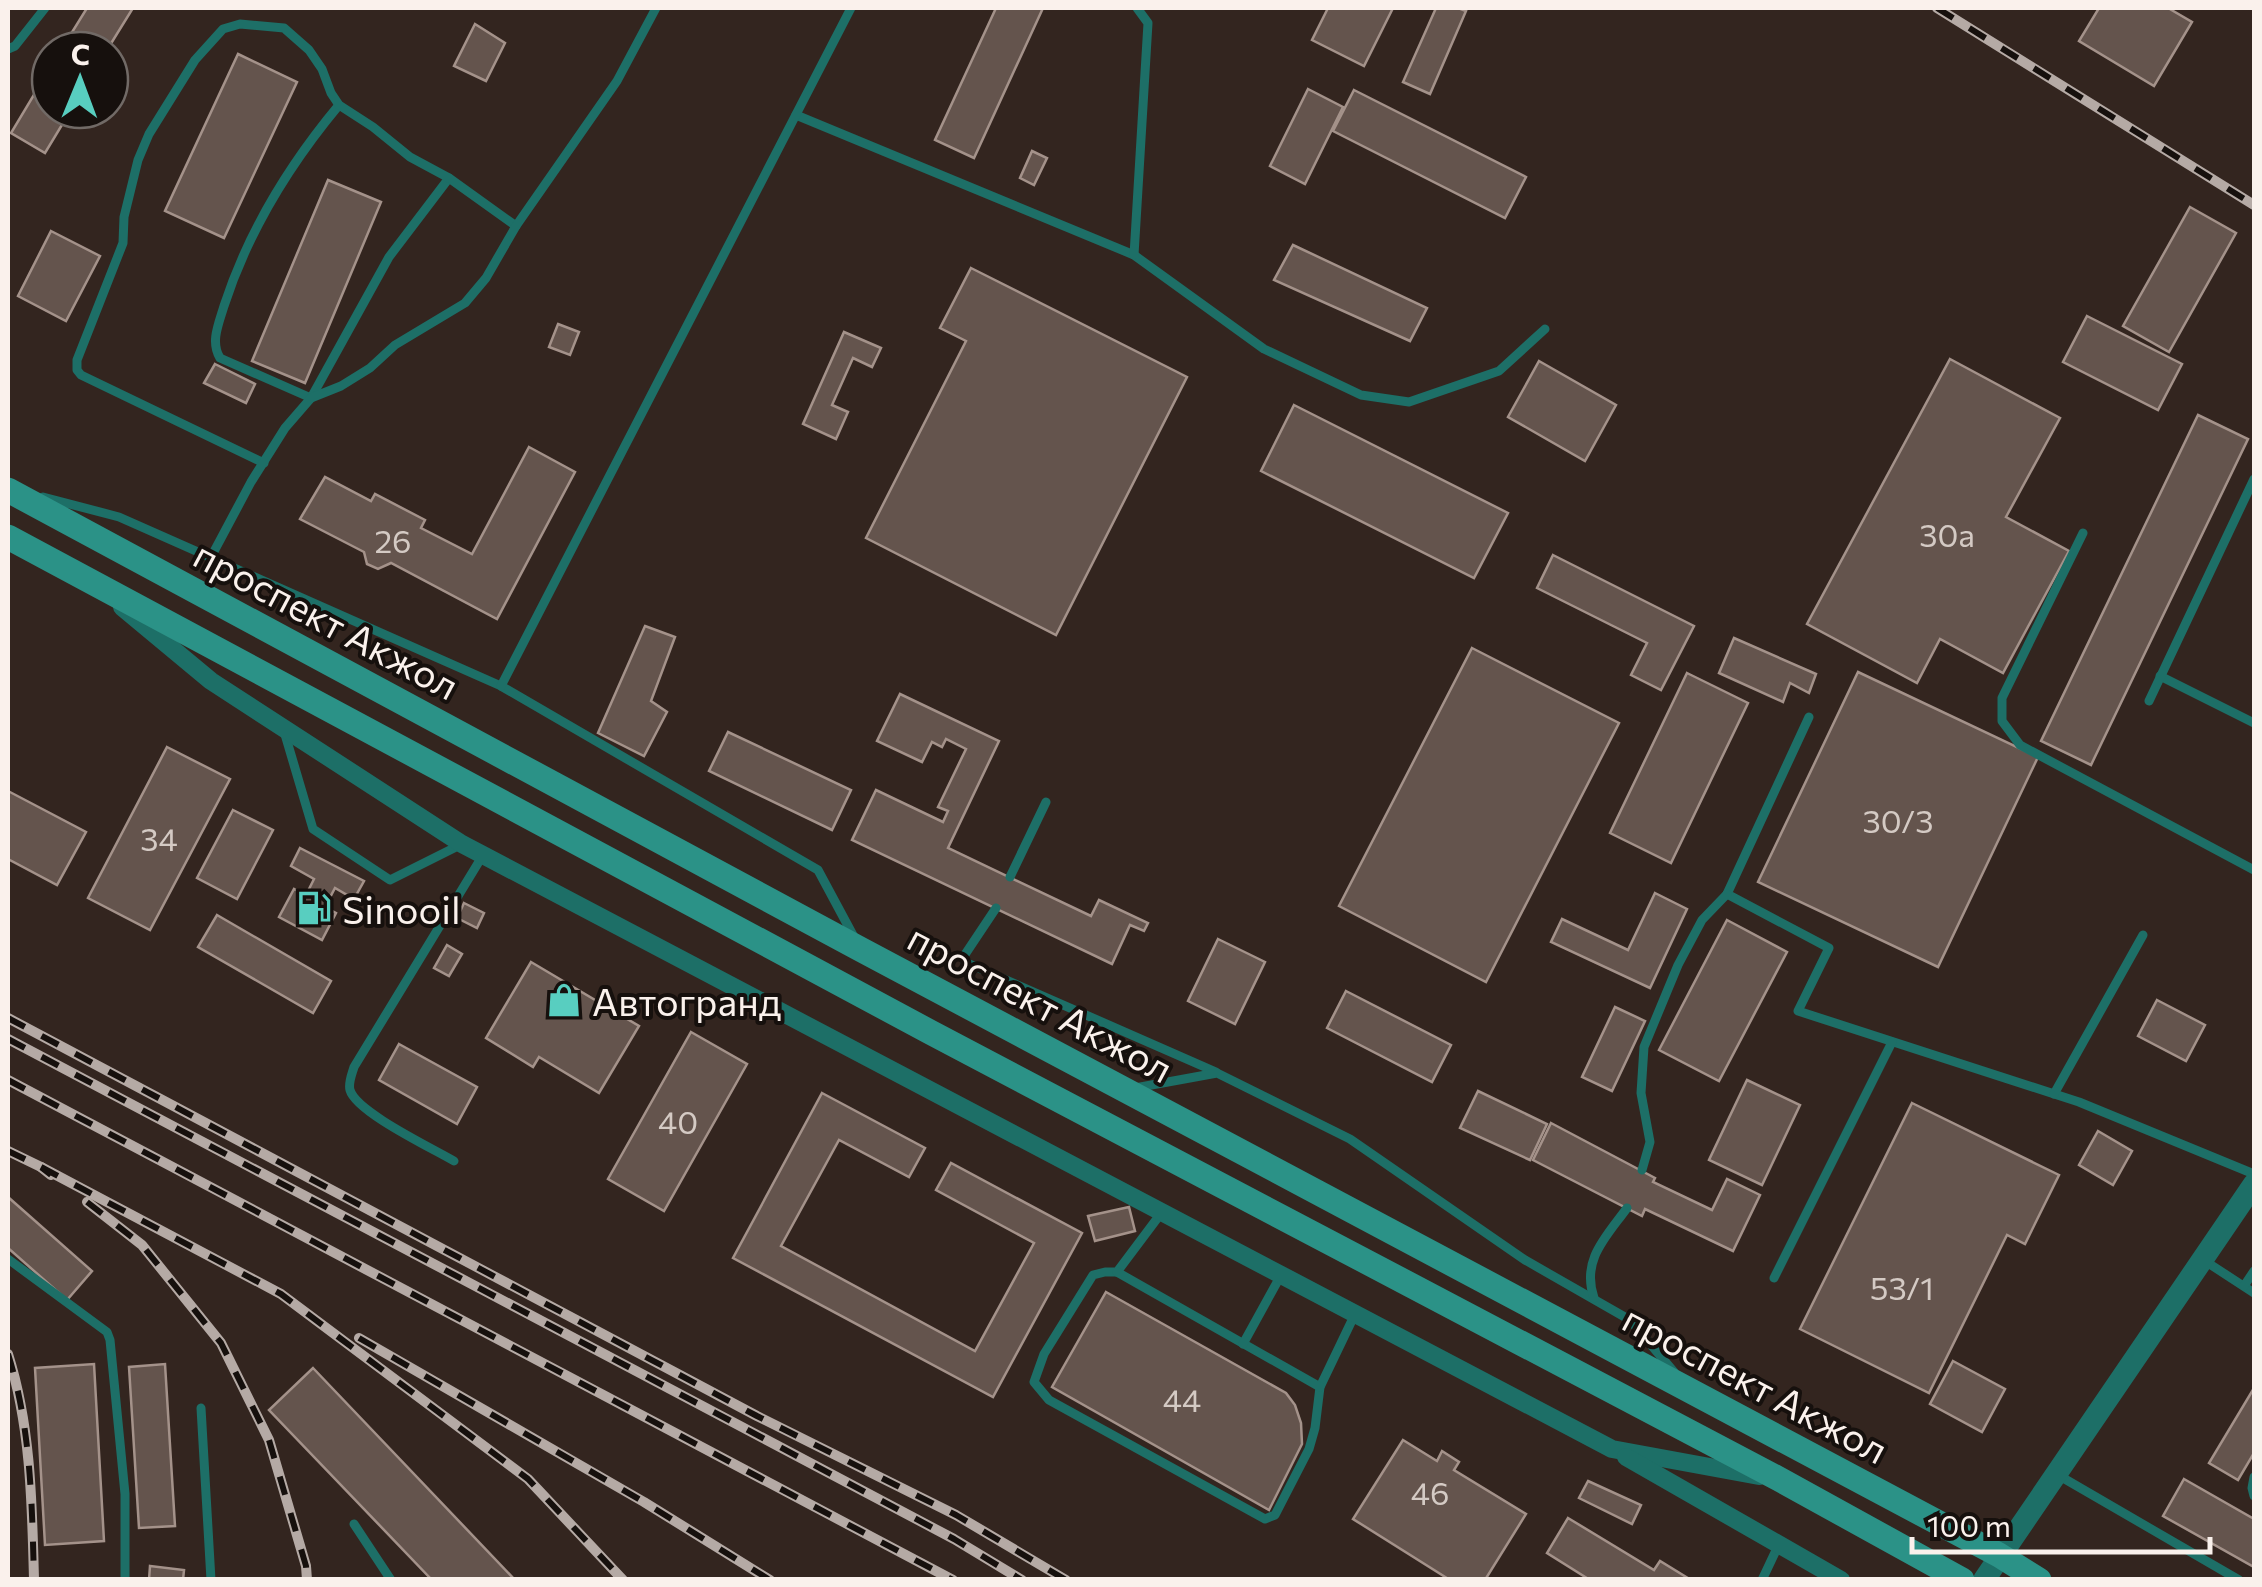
<svg xmlns="http://www.w3.org/2000/svg" width="2262" height="1587" viewBox="0 0 2262 1587" font-family="Commissioner,sans-serif">
  <style>
    .building { fill: #64544d; stroke: #a4928a; stroke-width: 2.5 }
    .lines { fill: none; stroke-linecap: round; stroke-linejoin: round }
    .service { stroke: #1d6f67; stroke-width: 9 }
    .minor { stroke: #1d6f67; stroke-width: 18 }
    .tertiary { stroke: #1d6f67; stroke-width: 22 }
    .secondary { stroke: #2b9287; stroke-width: 25 }
    .rail-casing { stroke: #b5aaa5; stroke-width: 10 }
    .rail { stroke: #16100d; stroke-width: 6; stroke-dasharray: 19; stroke-linecap: butt }
    .labels { text-anchor: middle; dominant-baseline: central; stroke-width: 8; stroke-linejoin: round; paint-order: stroke }
    .number-label { font-size: 32px; fill: #d4cac4 }
    .street-label { font-size: 38px; fill: #faf1ec; stroke: #16100d }
    .poi-label { font-size: 38px; fill: #faf1ec; stroke: #16100d; text-anchor: start }
  </style>
  <rect width="100%" height="100%" fill="#33251f"/>
  <g class="building">
    <path d="M87 8H133L107 50H61Z"/>
    <path d="M996 8H1043L974 158 935 140Z"/>
    <path d="M1328 8H1393L1364 66 1312 40Z"/>
    <path d="M1436 8H1458L1466 11 1430 94 1403 82Z"/>
    <path d="M2099 8H2168L2192 22 2154 86 2079 41Z"/>
    <path d="M475 24 505 43 486 81 454 66Z"/>
    <path d="M238 54 297 82 224 238 165 211Z"/>
    <path d="M50 68V110H71L45 153 11 133Z"/>
    <path d="M1308 89 1343 107 1305 184 1270 166Z"/>
    <path d="M1354 90 1526 177 1505 218 1333 131Z"/>
    <path d="M1032 151 1047 158 1034 185 1020 178Z"/>
    <path d="M328 180 381 202 305 383 252 361Z"/>
    <path d="M2190 207 2236 233 2169 352 2123 326Z"/>
    <path d="M51 231 100 256 66 321 18 296Z"/>
    <path d="M1293 245 1427 308 1410 341 1274 280Z"/>
    <path d="M971 268 1187 377 1056 635 866 538 966 341 940 328Z"/>
    <path d="M2087 316 2182 364 2158 410 2063 362Z"/>
    <path d="M558 324 579 332 570 355 549 347Z"/>
    <path d="M844 332 881 348 872 367 853 358 832 405 848 412 836 439 803 424Z"/>
    <path d="M1950 359 2060 418 2006 517 2069 551 2003 673 1940 639 1917 683 1807 624Z"/>
    <path d="M1539 361 1616 405 1585 461 1508 417Z"/>
    <path d="M215 364 255 384 246 403 204 383Z"/>
    <path d="M1294 405 1508 513 1474 578 1261 471Z"/>
    <path d="M2198 415 2248 439 2091 765 2041 741Z"/>
    <path d="M529 447 575 472 497 619 391 563 378 569 367 564 364 552 300 519 325 477 371 501 375 494 425 520 421 528 472 554Z"/>
    <path d="M1553 555 1694 626 1661 690 1631 675 1647 643 1537 588Z"/>
    <path d="M645 626 675 637 651 701 667 712 644 756 598 733Z"/>
    <path d="M1734 638 1816 674 1809 693 1790 683 1783 702 1719 673Z"/>
    <path d="M1472 648 1619 723 1486 982 1339 906Z"/>
    <path d="M1858 672 2038 757 1938 967 1758 882Z"/>
    <path d="M1687 673 1748 703 1671 863 1610 833Z"/>
    <path d="M900 694 999 741 948 848 1091 916 1099 900 1148 923 1144 931 1130 925 1112 964 852 840 876 790 943 822 948 811 938 807 966 749 946 739 942 747 932 742 922 762 877 741Z"/>
    <path d="M728 732 851 790 832 830 709 771Z"/>
    <path d="M167 747 230 779 150 930 88 898Z"/>
    <path d="M8 791 86 832 57 885 8 859Z"/>
    <path d="M233 810 273 830 237 899 197 878Z"/>
    <path d="M300 848 364 881 354 899 335 888 325 907 336 913 322 940 279 917 294 889 306 895 314 879 291 866Z"/>
    <path d="M1655 893 1687 909 1650 988 1551 942 1562 919 1628 950Z"/>
    <path d="M464 903 484 913 477 928 457 918Z"/>
    <path d="M217 915 331 981 313 1013 198 947Z"/>
    <path d="M1727 920 1787 952 1719 1081 1659 1050Z"/>
    <path d="M1218 939 1265 962 1235 1024 1188 1001Z"/>
    <path d="M447 945 462 954 449 976 434 968Z"/>
    <path d="M531 962 639 1026 599 1093 539 1057 533 1067 486 1038Z"/>
    <path d="M1346 991 1451 1045 1432 1082 1327 1028Z"/>
    <path d="M2157 1000 2205 1025 2186 1061 2138 1036Z"/>
    <path d="M1615 1007 1645 1021 1612 1091 1582 1077Z"/>
    <path d="M691 1032 747 1064 664 1211 608 1179Z"/>
    <path d="M399 1044 477 1087 457 1124 379 1080Z"/>
    <path d="M1747 1080 1800 1105 1762 1185 1709 1160Z"/>
    <path d="M1478 1091 1547 1124 1530 1160 1460 1128Z"/>
    <path d="M822 1093 925 1148 909 1177 839 1140 781 1246 975 1351 1034 1243 936 1190 951 1163 1082 1233 993 1397 733 1258Z"/>
    <path d="M1912 1103 2059 1175 2025 1244 2007 1235 1929 1393 1800 1329Z"/>
    <path d="M1551 1123 1655 1178 1653 1182 1712 1210 1727 1179 1760 1195 1733 1251 1645 1209 1642 1216 1533 1160Z"/>
    <path d="M2098 1131 2132 1151 2113 1185 2079 1165Z"/>
    <path d="M8 1197 92 1271 67 1300 8 1248Z"/>
    <path d="M1129 1207 1135 1231 1095 1241 1088 1216Z"/>
    <path d="M1106 1292 1286 1393 1295 1405 1301 1423 1302 1444 1269 1510 1052 1387Z"/>
    <path d="M1953 1361 2005 1389 1982 1432 1930 1404Z"/>
    <path d="M94 1364 104 1541 45 1545 35 1368Z"/>
    <path d="M165 1364 175 1526 139 1528 129 1367Z"/>
    <path d="M313 1368 515 1580H432L269 1410Z"/>
    <path d="M2254 1388V1453L2238 1480 2209 1463Z"/>
    <path d="M1403 1440 1437 1461 1442 1451 1459 1462 1454 1470 1526 1514 1485 1580H1450L1353 1519Z"/>
    <path d="M2184 1479 2254 1519V1567L2163 1516Z"/>
    <path d="M1588 1481 1641 1505 1632 1524 1579 1498Z"/>
    <path d="M1568 1518 1654 1570 1660 1561 1691 1580H1590L1547 1553Z"/>
    <path d="M150 1566 184 1570 183 1580H149Z"/>
  </g>
  <g class="lines">
    <g class="service">
      <path d="M8 49 15 46 45 8"/>
      <path d="M339 105C289 165 248 232 224 306 219 323 210 342 220 358L311 398 389 257 449 178"/>
      <path d="M796 115 1134 255 1264 349 1361 395 1409 402 1499 371 1545 329"/>
      <path d="M1134 255 1148 23 1137 8"/>
      <path d="M264 463 81 375 77 370V360L123 243 124 217 138 160 149 134 195 60 223 29 240 24 284 28 309 50 322 69 331 93 339 105 373 127 410 157 449 178 516 226"/>
      <path d="M43 497 119 517 501 686 818 870 854 937"/>
      <path d="M2083 533 2002 698V721L2020 745 2254 870"/>
      <path d="M210 559 251 482 285 428 311 398 341 386 370 368 395 345 465 303 486 278 516 226 617 81 656 8"/>
      <path d="M2160 676 2254 723"/>
      <path d="M501 686 851 8"/>
      <path d="M2149 701 2254 479"/>
      <path d="M1809 717 1727 894 1829 948 1798 1011 2079 1102 2254 1174"/>
      <path d="M284 731 313 829 390 880 462 844"/>
      <path d="M1010 877 1046 802"/>
      <path d="M996 908 964 956 965 962 1216 1072"/>
      <path d="M1135 1088 1217 1073 1350 1139 1525 1260 1630 1320 1674 1372"/>
      <path d="M2054 1094 2143 935"/>
      <path d="M454 1161C432 1148 356 1112 350 1090 348 1083 352 1074 354 1067L483 855"/>
      <path d="M1642 1170 1650 1142 1641 1093 1644 1047 1678 965 1702 920 1727 894"/>
      <path d="M1162 1212 1117 1272H1105L1093 1275 1044 1354 1034 1382 1049 1400 1265 1519 1275 1515 1309 1449 1315 1428 1320 1387 1355 1314"/>
      <path d="M8 1259 107 1332 110 1340 125 1494V1580"/>
      <path d="M2205 1261 2254 1293"/>
      <path d="M1117 1272 1320 1387"/>
      <path d="M1774 1278 1892 1042"/>
      <path d="M2244 1286 2254 1271"/>
      <path d="M1594 1298C1581 1260 1606 1237 1627 1208"/>
      <path d="M1243 1344 1281 1275"/>
      <path d="M201 1408 211 1580"/>
      <path d="M2058 1475 2239 1580"/>
      <path d="M2254 1477 2252 1488 2254 1496"/>
      <path d="M354 1524 391 1580"/>
      <path d="M1762 1580 1779 1544"/>
    </g>
    <g class="minor">
      <path d="M122 607 211 681 462 844 483 855 1612 1449 1759 1476"/>
      <path d="M1626 1457 1841 1580"/>
    </g>
    <path class="tertiary" d="M1984 1580 2254 1184"/>
    <g class="secondary">
      <path d="M8 490 860 949 1999 1555 2039 1580"/>
      <path d="M8 537 930 1032 1779 1479 1962 1580"/>
    </g>
    <g class="rail-casing">
      <g id="rail">
        <path d="M1937 8 2254 205"/>
        <path d="M8 1018 757 1416 956 1515 1066 1580"/>
        <path d="M8 1039 954 1539 1022 1580"/>
        <path d="M8 1080 953 1580"/>
        <path d="M8 1151 41 1167 51 1175"/>
        <path d="M41 1167 281 1294 528 1479 623 1580"/>
        <path d="M87 1202 142 1245 221 1343 269 1440 306 1566 307 1580"/>
        <path d="M359 1338 644 1502 770 1580"/>
        <path d="M8 1354C31 1427 32 1503 34 1580"/>
      </g>
    </g>
    <use href="#rail" class="rail"/>
  </g>
  <defs>
    <g id="fuel-bare" transform="scale(2.7)"><path d="M-5.5-6h7V0h2V4h1.3V-2.5L3-4.5l.8-.8L6-3V5H2.5V1h-1V6h-7ZM-4.2-4.7v3.2H.2V-4.7Z" fill="#58cec0" stroke="#16100d" stroke-width="2.5" paint-order="stroke"/></g>
    <g id="shop-bare" transform="scale(2.7)"><path d="M-5-2.5h2.3a2.7 3.5 0 0 1 5.4 0H5L5.5 6h-11ZM-1.5-2.5h3a1.5 2.3 0 0 0-3 0Z" fill="#58cec0" stroke="#16100d" stroke-width="2.5" paint-order="stroke"/></g>
  </defs>
  <g fill-rule="evenodd">
    <use href="#fuel-bare" x="314" y="908"/>
    <use href="#shop-bare" x="564" y="1000"/>
  </g>
  <g class="labels">
    <g class="number-label">
      <text x="1947" y="534">30а</text>
      <text x="393" y="540">26</text>
      <text x="1898" y="820">30/3</text>
      <text x="159" y="838">34</text>
      <text x="678" y="1121">40</text>
      <text x="1902" y="1287">53/1</text>
      <text x="1182" y="1399">44</text>
      <text x="1430" y="1492">46</text>
    </g>
    <g class="street-label">
      <text transform="translate(327 619) rotate(28)">проспект Акжол</text>
      <text transform="translate(1041 1002) rotate(28)">проспект Акжол</text>
      <text transform="translate(1756 1383) rotate(28)">проспект Акжол</text>
    </g>
    <g class="poi-label">
      <text x="342" y="908">Sinooil</text>
      <text x="592" y="1000">Автогранд</text>
    </g>
  </g>
  <rect width="2262" height="1587" fill="none" stroke="#faf1ec" stroke-width="20"/>
  <g transform="translate(80 80) rotate(1)"><circle r="48" fill="#16100d" stroke="#716a66" stroke-width="2.5"/>
  <path d="M0-8L18 38L0 25L-18 38Z" fill="#58cec0"/>
  <text y="-15" font-size="28" font-weight="bold" text-anchor="middle" fill="#faf1ec">С</text>
  </g>
  <path d="M1912 1537v15h298v-15" fill="none" stroke="#faf1ec" stroke-width="5"/>
  <text x="1927" y="1537" font-size="30" fill="#faf1ec" stroke="#16100d" stroke-width="8" paint-order="stroke">100 m</text>
</svg>
